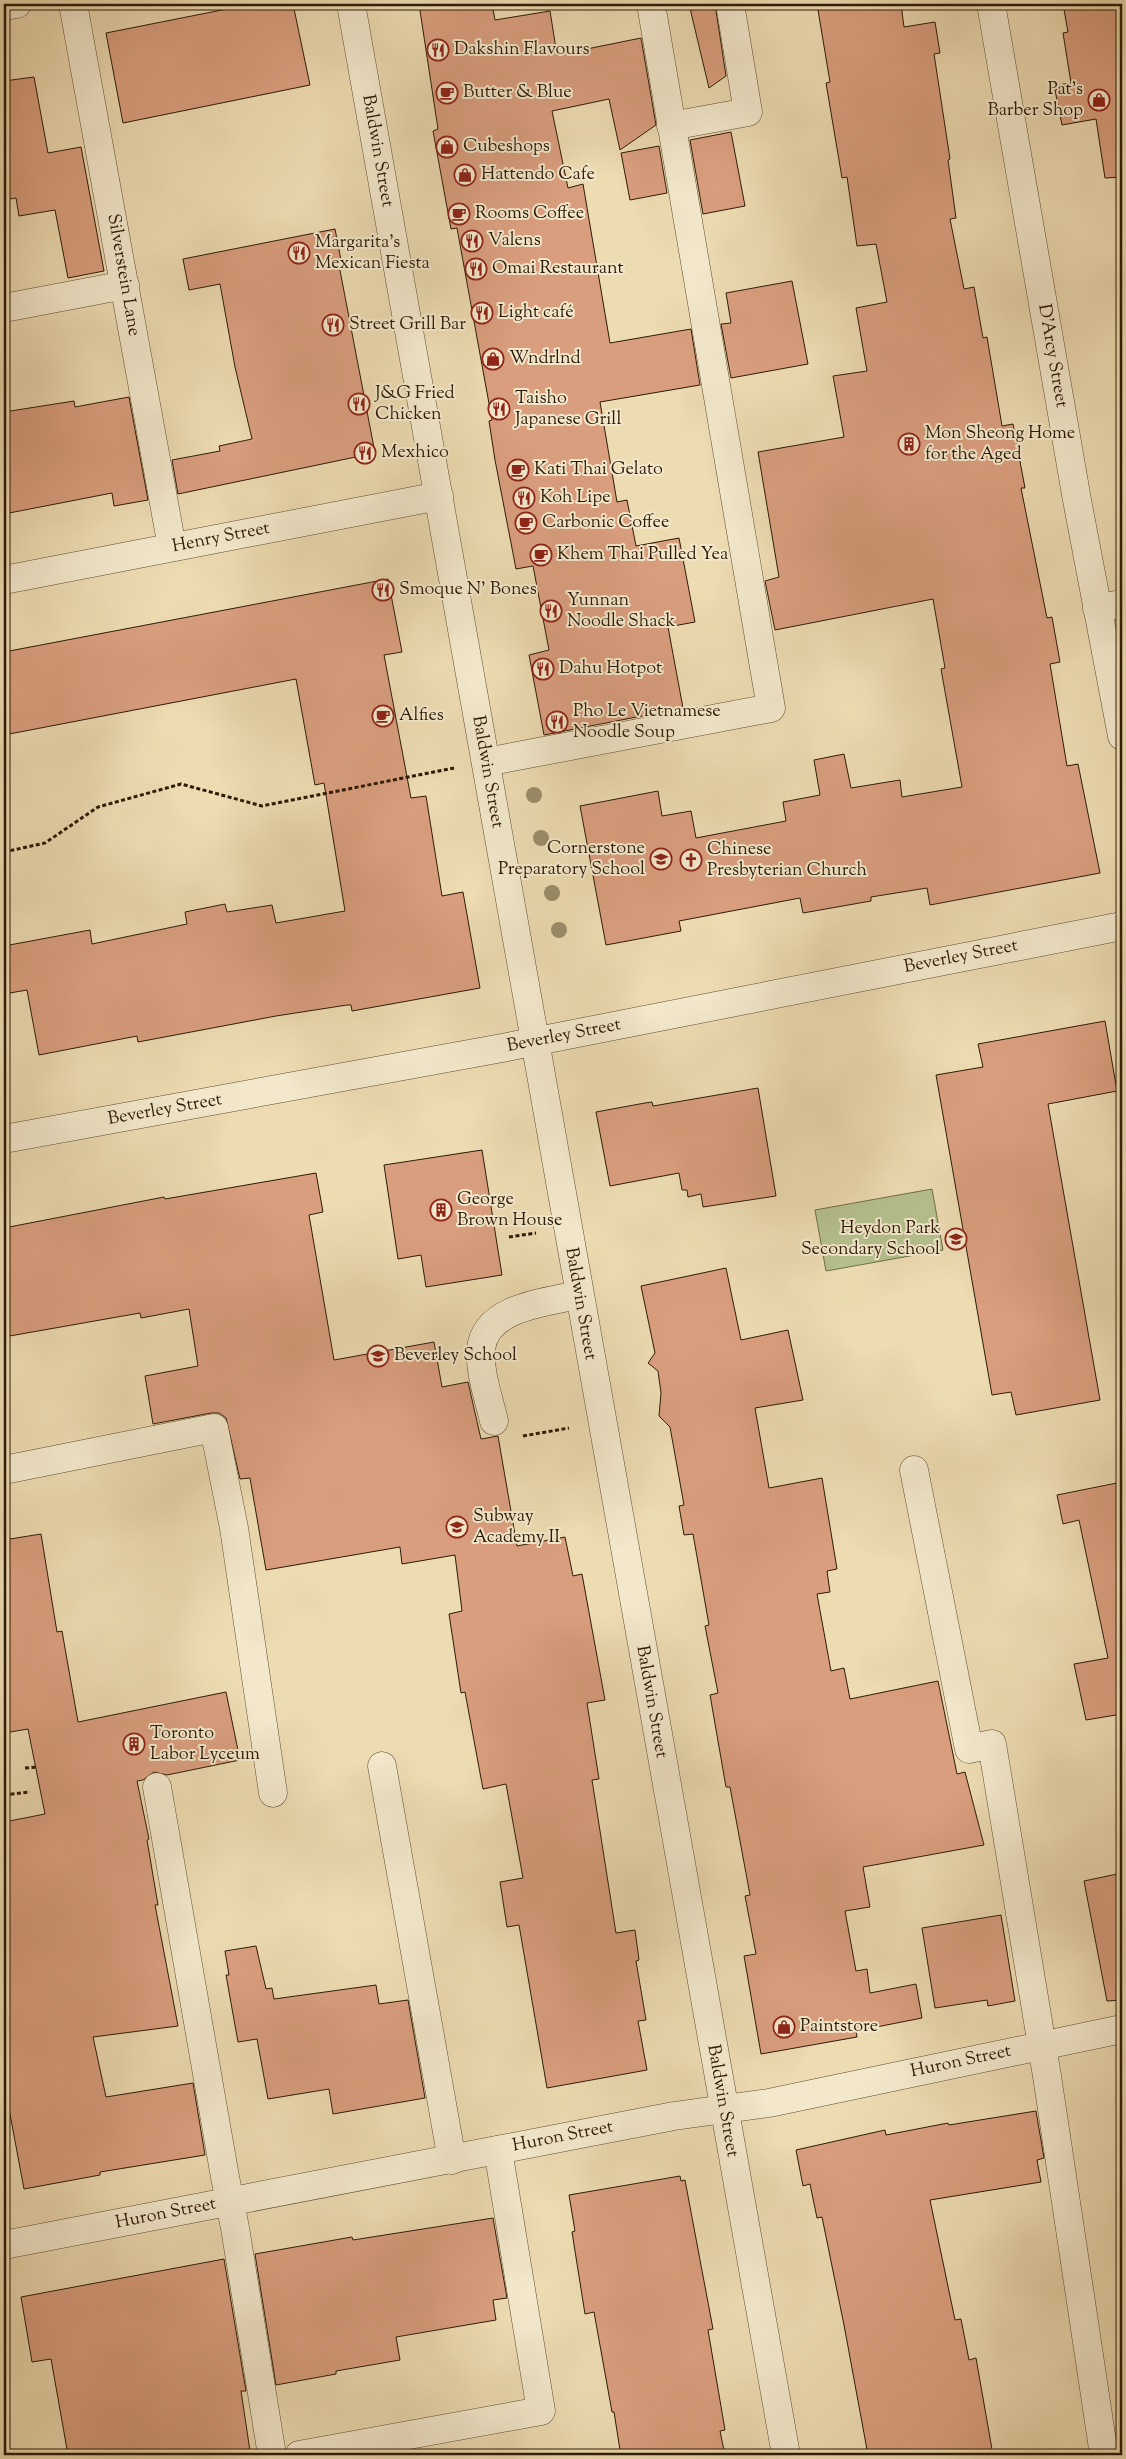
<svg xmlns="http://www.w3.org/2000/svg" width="1126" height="2459" viewBox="0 0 1126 2459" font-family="'Sorts Mill Goudy',serif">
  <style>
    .green { fill: #b5c18e; stroke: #716e4a }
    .building { fill: #d99e7e; stroke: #2d1b07 }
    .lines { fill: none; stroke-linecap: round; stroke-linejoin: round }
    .minor-casing { stroke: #5d4b32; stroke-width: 29 }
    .path { stroke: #2d1b07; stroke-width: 3; stroke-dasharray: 4 2.5; stroke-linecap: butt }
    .minor { stroke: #f3e8cc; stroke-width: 28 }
    .tree { fill: #9a8d6a }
    .labels { text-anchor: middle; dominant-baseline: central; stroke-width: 4; stroke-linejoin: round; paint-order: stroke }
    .poi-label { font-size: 18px; fill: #2d1b07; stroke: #f3e8cc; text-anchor: start }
    .street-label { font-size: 18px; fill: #2d1b07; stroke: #f3e8cc }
  </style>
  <rect width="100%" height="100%" fill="#eddbb1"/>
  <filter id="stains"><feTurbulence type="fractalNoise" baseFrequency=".004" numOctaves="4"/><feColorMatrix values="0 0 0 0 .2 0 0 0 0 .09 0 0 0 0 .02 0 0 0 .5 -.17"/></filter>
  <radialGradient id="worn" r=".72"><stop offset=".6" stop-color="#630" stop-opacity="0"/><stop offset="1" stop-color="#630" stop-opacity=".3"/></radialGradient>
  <path class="green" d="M932 1189 943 1250 826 1271 815 1210Z"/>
  <g class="building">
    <path d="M252 4H293L310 85 123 123 106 33Z"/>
    <path d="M419 4H492L495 20 550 11 557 55 641 38 656 125 620 150 609 99 552 111 568 188 583 184 610 343 691 329 700 385 600 402 617 502 627 500 636 546 679 538 695 622 668 627 683 708 544 735 529 655 549 650 533 566 516 569 495 460 489 421 492 420 457 228 451 229 433 131 438 129Z"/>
    <path d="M689 4H715L726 76 709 88Z"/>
    <path d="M817 4H901L904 27 935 22 940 53 934 54 950 159 948 160 956 218 950 219 964 289 974 287 983 338 987 337 1002 426 1013 424 1025 488H1021L1047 618 1052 617 1060 662 1050 664 1067 766 1078 764 1100 873 930 905 927 888 871 897V901L803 913 800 898 679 921 681 931 606 945 580 806 658 791 662 816 691 811 696 838 786 821 783 802 820 795 814 760 844 754 851 788 900 780 902 797 962 787 941 669 945 668 933 599 775 630 765 581 779 577 758 452 844 437 833 376 867 371 856 308 887 302 876 244 857 246 847 177 842 178 826 83 830 82Z"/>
    <path d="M1063 4H1122V177L1105 178 1096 119 1062 125 1055 90 1058 89 1057 85 1071 83 1063 33 1068 32Z"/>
    <path d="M34 77 48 153 81 147 104 271 68 278 55 210 19 216 16 198 4 200V81Z"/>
    <path d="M731 132 745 206 703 214 690 140Z"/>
    <path d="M659 146 667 193 630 200 621 153Z"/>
    <path d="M335 229 341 260H338L375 453 178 494 172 460 220 451 219 446 252 439 235 367 220 284 189 290 183 259Z"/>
    <path d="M792 281 808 364 731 378 721 324 731 323 726 293Z"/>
    <path d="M129 397 148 500 114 506 112 493 4 514V412L74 401 75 407Z"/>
    <path d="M388 579 402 652 384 655 411 798 426 796 442 896 463 892 480 988 352 1011 351 1005H347L276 1016 138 1042 137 1036 39 1055 27 990 4 994V946L90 930 92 944 187 924 185 912 225 904 227 912 272 905 276 923 345 911 324 783 315 785 296 679 4 735V652Z"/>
    <path d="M1105 1021 1117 1091 1048 1104 1100 1400 1016 1415 1011 1392 992 1395 936 1075 983 1067 978 1044Z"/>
    <path d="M758 1088 776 1196 703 1207 701 1194 688 1197 687 1190H682L679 1173 610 1186 596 1112 645 1103 652 1102 653 1106Z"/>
    <path d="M482 1150 502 1275 426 1287 421 1255 398 1259 384 1165Z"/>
    <path d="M316 1173 323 1212 309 1215 334 1360 434 1342 442 1387 468 1382 481 1439 498 1436 517 1546 565 1537 573 1576 582 1574 605 1700 587 1703 599 1779 592 1780 616 1933 635 1930 639 1960 636 1961 646 2020 638 2021 647 2070 547 2088 519 1925 507 1927 500 1882 523 1878 506 1784 483 1789 465 1692 461 1693 449 1614 462 1611 455 1555 402 1564 400 1547 266 1570 250 1478 240 1479 226 1418 219 1413H211L153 1424 145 1376 198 1366 189 1309 141 1318 140 1313 4 1337V1228L164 1197 165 1199Z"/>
    <path d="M726 1268 741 1340 788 1330 803 1400 755 1408 769 1488 822 1478 837 1569 827 1571 830 1592 817 1594 831 1671 844 1668 850 1699 938 1681 957 1774 965 1772 984 1845 863 1867 870 1907 845 1911 856 1971 867 1969 870 1993 916 1984 922 2018 856 2031 857 2037 761 2054 744 1956 756 1954 745 1896 750 1895 730 1787H726L710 1695 718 1693 705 1626 709 1625 693 1534 684 1535 679 1506 684 1505 670 1427 659 1416 661 1393 658 1371 648 1363 655 1353 641 1286Z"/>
    <path d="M1122 1482V1714L1086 1720 1074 1664 1108 1658 1079 1520 1063 1524 1057 1495Z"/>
    <path d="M41 1534 57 1632 62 1631 78 1722 226 1692 240 1760 167 1775 154 1772 143 1780 137 1781 149 1839 147 1840 158 1905H155L178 2026 93 2037 106 2097 193 2083 205 2155 100 2172V2175L24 2189 4 2082V1822L45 1814 28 1729 4 1733V1540Z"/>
    <path d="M1122 1873V2000L1107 2001 1084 1881Z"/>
    <path d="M1001 1915 1015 2001 988 2006 987 2000 935 2008 922 1928Z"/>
    <path d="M256 1946 266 1989 272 1988 274 1999 376 1985 379 2004 408 2000 425 2098 333 2114 329 2089 268 2099 257 2039 238 2042 226 1975H229L225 1951Z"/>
    <path d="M1036 2111 1044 2158 1037 2160 1041 2182 930 2200 955 2320 961 2319 969 2360 976 2358 993 2455H868L844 2325 822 2217 817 2218 810 2184 803 2186 796 2150 885 2130 886 2135 948 2123 949 2125Z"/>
    <path d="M680 2176 681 2181 685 2180 713 2329 708 2330 725 2430 720 2431 725 2455H624L623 2450H620L614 2412H612L594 2312 585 2314 572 2232 575 2231 569 2195Z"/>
    <path d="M493 2218 507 2298 493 2300 496 2320 396 2337 400 2360 336 2371V2374L276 2385 255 2254 352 2237 353 2240Z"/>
    <path d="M224 2259 246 2391H241L250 2451 228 2455H68L51 2359 32 2362 21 2297Z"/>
  </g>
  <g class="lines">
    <g class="minor-casing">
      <g id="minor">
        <path d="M73 4 172 547"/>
        <path d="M351 4 786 2455"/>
        <path d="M991 4 1077 500 1122 736"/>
        <path d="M4 6 17 4"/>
        <path d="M671 126 748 112 730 4"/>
        <path d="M4 308 125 285"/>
        <path d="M4 580 439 496"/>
        <path d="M1097 608 1122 604"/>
        <path d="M486 762 771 708 651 4"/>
        <path d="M4 1139 502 1048 1122 926"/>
        <path d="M494 1421C489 1399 479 1372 481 1349 485 1307 547 1302 578 1295"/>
        <path d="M4 1470 214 1428 234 1528 273 1793"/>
        <path d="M914 1470 969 1749 992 1744 1047 2076 1104 2455"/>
        <path d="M382 1766 452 2160"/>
        <path d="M157 1787 225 2177 235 2228 272 2455"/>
        <path d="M4 2245 674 2116 769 2103 1122 2029"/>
        <path d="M299 2455 541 2411 498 2150"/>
      </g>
    </g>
    <g class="path">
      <path d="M4 852 45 843 98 807 181 784 262 806 454 768"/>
      <path d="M509 1237 536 1233"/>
      <path d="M523 1436 569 1428"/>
      <path d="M25 1768 38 1767"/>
      <path d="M4 1795 30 1792"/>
    </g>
    <use href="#minor" class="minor"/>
  </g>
  <g class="tree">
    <circle cx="534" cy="795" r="8"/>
    <circle cx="541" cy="838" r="8"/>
    <circle cx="552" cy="893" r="8"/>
    <circle cx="559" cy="930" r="8"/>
  </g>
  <defs>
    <g id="restaurant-ring" transform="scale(1.125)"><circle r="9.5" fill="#f3e8cc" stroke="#8f2418" stroke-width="1.5"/><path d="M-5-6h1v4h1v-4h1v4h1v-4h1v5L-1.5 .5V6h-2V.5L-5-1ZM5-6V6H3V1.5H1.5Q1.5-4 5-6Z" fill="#8f2418"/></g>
    <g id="cafe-ring" transform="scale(1.125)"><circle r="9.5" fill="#f3e8cc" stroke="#8f2418" stroke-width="1.5"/><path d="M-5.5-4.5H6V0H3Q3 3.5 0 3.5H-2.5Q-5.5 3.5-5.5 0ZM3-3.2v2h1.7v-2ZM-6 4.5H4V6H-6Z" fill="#8f2418"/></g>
    <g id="shop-ring" transform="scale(1.125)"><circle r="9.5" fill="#f3e8cc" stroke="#8f2418" stroke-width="1.5"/><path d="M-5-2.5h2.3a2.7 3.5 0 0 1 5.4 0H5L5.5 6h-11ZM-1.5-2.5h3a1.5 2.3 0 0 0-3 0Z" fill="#8f2418"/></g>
    <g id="building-ring" transform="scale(1.125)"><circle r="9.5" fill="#f3e8cc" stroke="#8f2418" stroke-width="1.5"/><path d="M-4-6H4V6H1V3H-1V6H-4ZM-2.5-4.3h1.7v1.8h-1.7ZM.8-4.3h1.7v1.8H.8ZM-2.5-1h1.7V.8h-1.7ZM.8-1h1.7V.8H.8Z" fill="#8f2418"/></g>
    <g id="school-ring" transform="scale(1.125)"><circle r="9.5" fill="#f3e8cc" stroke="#8f2418" stroke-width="1.5"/><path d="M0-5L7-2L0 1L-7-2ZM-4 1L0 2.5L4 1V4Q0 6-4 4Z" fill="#8f2418"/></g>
    <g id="church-ring" transform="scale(1.125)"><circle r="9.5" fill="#f3e8cc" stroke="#8f2418" stroke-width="1.5"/><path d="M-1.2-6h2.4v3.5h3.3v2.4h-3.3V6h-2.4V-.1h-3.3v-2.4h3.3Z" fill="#8f2418"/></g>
  </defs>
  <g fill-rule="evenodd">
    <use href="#restaurant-ring" x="438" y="50"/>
    <use href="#cafe-ring" x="447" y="93"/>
    <use href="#shop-ring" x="1099" y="100"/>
    <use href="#shop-ring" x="447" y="147"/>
    <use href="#shop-ring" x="465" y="175"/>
    <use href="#cafe-ring" x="459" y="214"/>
    <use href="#restaurant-ring" x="472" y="241"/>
    <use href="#restaurant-ring" x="299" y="253"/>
    <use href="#restaurant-ring" x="476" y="269"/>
    <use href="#restaurant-ring" x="482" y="313"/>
    <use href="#restaurant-ring" x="333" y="325"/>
    <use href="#shop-ring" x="493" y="359"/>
    <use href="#restaurant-ring" x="359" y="404"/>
    <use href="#restaurant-ring" x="499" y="409"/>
    <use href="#building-ring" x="909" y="444"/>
    <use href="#restaurant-ring" x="365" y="453"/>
    <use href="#cafe-ring" x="518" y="470"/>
    <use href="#restaurant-ring" x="524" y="498"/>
    <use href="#cafe-ring" x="526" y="523"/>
    <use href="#cafe-ring" x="541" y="555"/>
    <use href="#restaurant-ring" x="383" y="590"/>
    <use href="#restaurant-ring" x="551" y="611"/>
    <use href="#restaurant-ring" x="543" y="669"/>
    <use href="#cafe-ring" x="383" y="716"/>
    <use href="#restaurant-ring" x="557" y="722"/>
    <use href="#school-ring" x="661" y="859"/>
    <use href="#church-ring" x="691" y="860"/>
    <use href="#building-ring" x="441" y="1210"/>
    <use href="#school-ring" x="956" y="1239"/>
    <use href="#school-ring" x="378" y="1356"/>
    <use href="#school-ring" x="457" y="1527"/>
    <use href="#building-ring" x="134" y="1744"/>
    <use href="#shop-ring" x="784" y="2027"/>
  </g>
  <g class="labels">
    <g class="poi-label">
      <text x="454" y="50">Dakshin Flavours</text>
      <text x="1083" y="90" text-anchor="end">Pat's<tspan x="1083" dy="21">Barber Shop</tspan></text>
      <text x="463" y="93">Butter &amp; Blue</text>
      <text x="463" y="147">Cubeshops</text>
      <text x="481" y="175">Hattendo Cafe</text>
      <text x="475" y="214">Rooms Coffee</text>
      <text x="488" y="241">Valens</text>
      <text x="315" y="243">Margarita's<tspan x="315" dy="21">Mexican Fiesta</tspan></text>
      <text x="492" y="269">Omai Restaurant</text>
      <text x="498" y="313">Light café</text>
      <text x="349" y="325">Street Grill Bar</text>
      <text x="509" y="359">Wndrlnd</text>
      <text x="375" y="394">J&amp;G Fried<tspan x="375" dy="21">Chicken</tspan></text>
      <text x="515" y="399">Taisho<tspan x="515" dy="21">Japanese Grill</tspan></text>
      <text x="925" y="434">Mon Sheong Home<tspan x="925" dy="21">for the Aged</tspan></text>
      <text x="381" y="453">Mexhico</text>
      <text x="534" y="470">Kati Thai Gelato</text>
      <text x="540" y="498">Koh Lipe</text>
      <text x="542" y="523">Carbonic Coffee</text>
      <text x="557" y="555">Khem Thai Pulled Yea</text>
      <text x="399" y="590">Smoque N' Bones</text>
      <text x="567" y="601">Yunnan<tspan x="567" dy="21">Noodle Shack</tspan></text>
      <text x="559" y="669">Dahu Hotpot</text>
      <text x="573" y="712">Pho Le Vietnamese<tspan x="573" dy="21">Noodle Soup</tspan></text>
      <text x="399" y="716">Alfies</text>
      <text x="645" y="849" text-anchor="end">Cornerstone<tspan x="645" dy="21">Preparatory School</tspan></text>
      <text x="707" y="850">Chinese<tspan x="707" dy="21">Presbyterian Church</tspan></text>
      <text x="457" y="1200">George<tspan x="457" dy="21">Brown House</tspan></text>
      <text x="940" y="1229" text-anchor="end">Heydon Park<tspan x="940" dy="21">Secondary School</tspan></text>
      <text x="394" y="1356">Beverley School</text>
      <text x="473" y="1517">Subway<tspan x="473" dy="21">Academy II</tspan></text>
      <text x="150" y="1734">Toronto<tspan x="150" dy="21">Labor Lyceum</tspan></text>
      <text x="800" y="2027">Paintstore</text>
    </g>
    <g class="street-label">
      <text transform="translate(377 151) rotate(80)">Baldwin Street</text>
      <text transform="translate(123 275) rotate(80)">Silverstein Lane</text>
      <text transform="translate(1052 356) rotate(80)">D'Arcy Street</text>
      <text transform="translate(221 538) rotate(-11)">Henry Street</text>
      <text transform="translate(487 772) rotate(80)">Baldwin Street</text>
      <text transform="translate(961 957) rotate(-11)">Beverley Street</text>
      <text transform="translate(564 1036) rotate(-11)">Beverley Street</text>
      <text transform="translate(165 1110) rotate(-10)">Beverley Street</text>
      <text transform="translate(580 1304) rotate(80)">Baldwin Street</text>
      <text transform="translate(651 1702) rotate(80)">Baldwin Street</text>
      <text transform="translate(961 2062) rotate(-12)">Huron Street</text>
      <text transform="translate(722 2101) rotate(80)">Baldwin Street</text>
      <text transform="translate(563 2137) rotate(-11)">Huron Street</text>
      <text transform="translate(166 2214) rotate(-11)">Huron Street</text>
    </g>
  </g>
  <rect width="1126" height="2459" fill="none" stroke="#eddbb1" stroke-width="20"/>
  <rect x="5" y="5" width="1116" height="2449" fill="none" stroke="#2d1b07" stroke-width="2.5"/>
  <rect x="10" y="10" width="1106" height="2439" fill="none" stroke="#2d1b07"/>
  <rect width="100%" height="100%" filter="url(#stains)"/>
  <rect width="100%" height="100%" fill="url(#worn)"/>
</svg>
